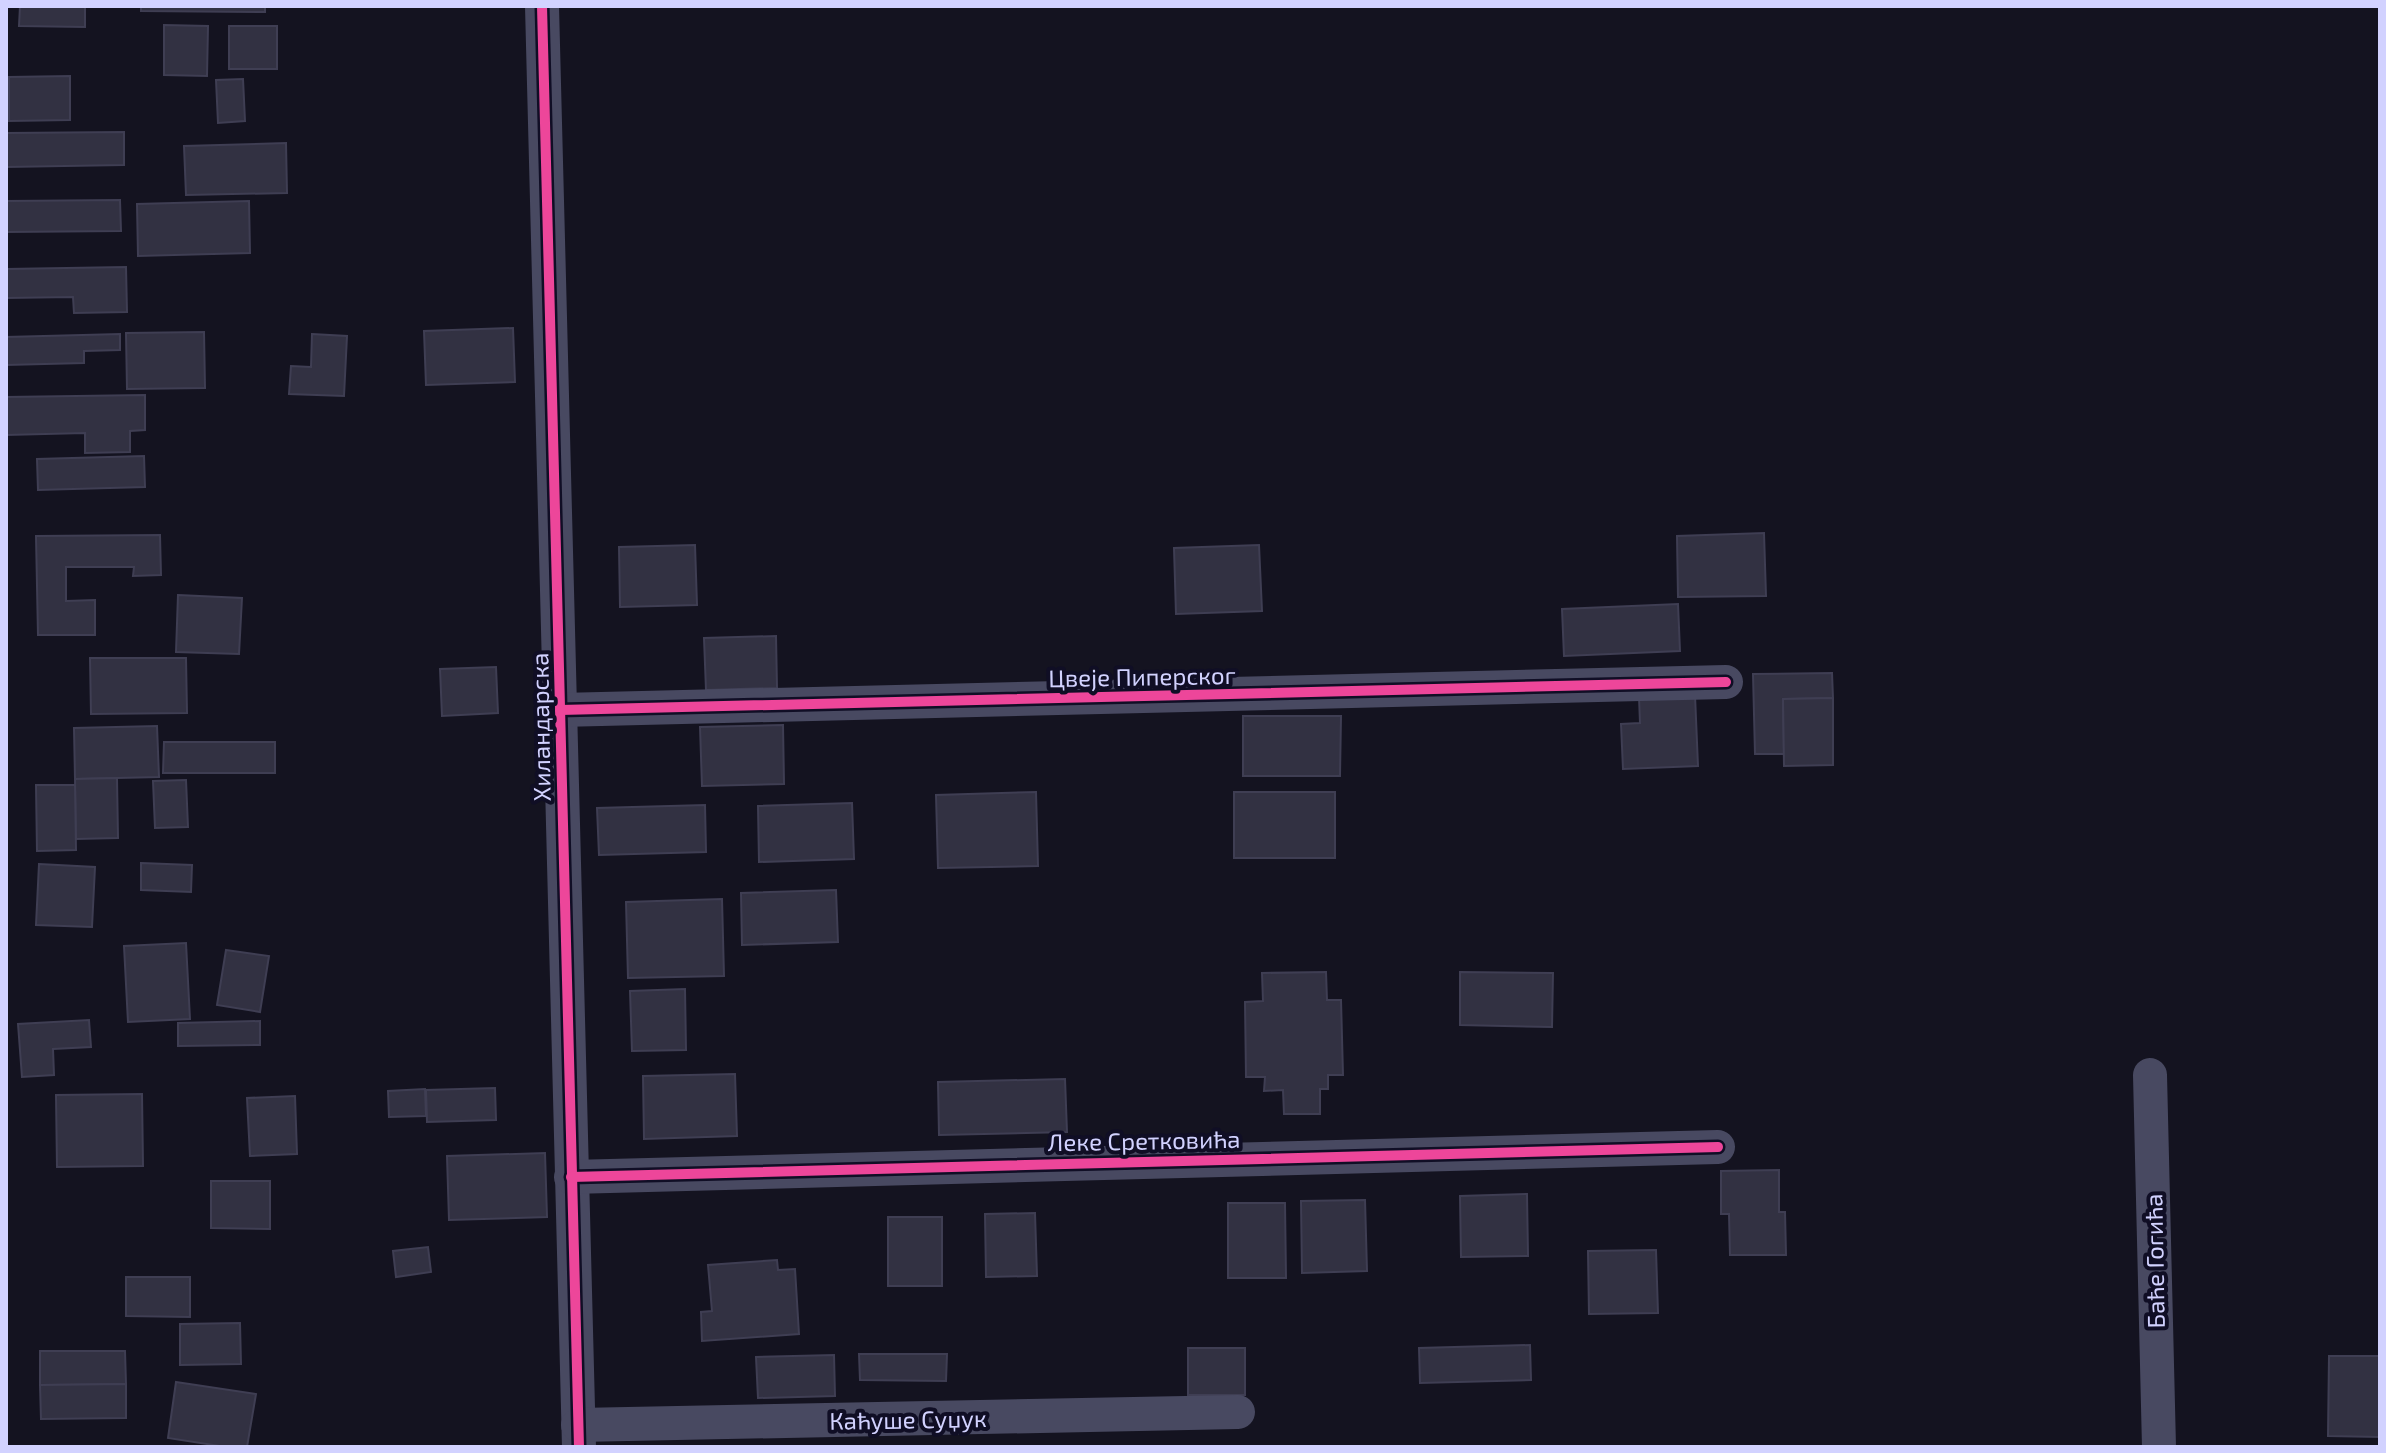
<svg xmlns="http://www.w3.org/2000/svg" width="2386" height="1453" viewBox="0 0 2386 1453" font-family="'Exo 2',sans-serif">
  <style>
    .building { fill: #323142; stroke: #3f3e53; stroke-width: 2 }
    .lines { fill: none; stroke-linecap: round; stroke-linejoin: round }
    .minor { stroke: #484961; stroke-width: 34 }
    .cycleway-casing { stroke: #100e25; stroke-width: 15 }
    .cycleway { stroke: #ed469a; stroke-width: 10 }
    .labels { text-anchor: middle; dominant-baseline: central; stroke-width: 8; stroke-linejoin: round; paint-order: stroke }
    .street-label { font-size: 24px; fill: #d2d2ff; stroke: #100e25 }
  </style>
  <rect width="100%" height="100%" fill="#141320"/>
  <g class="building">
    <path d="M20 6H85V27L19 26Z"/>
    <path d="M141 6H265V12L141 11Z"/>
    <path d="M164 25 208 26 207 76 164 75Z"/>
    <rect x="229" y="26" width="48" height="43"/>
    <path d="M70 76V120L9 121V77Z"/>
    <path d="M243 79 245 121 218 123 216 80Z"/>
    <path d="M124 132V165L6 167V133Z"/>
    <path d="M286 143 287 193 186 195 184 146Z"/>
    <path d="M120 200 121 231 6 232V201Z"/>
    <path d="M249 201 250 253 138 256 137 204Z"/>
    <path d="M126 267 127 312 74 313 73 297 6 298V269Z"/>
    <path d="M513 328 515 382 426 385 424 331Z"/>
    <path d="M204 332 205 388 127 389 126 333Z"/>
    <path d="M120 334V350L84 351V363L6 365V337Z"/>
    <path d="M312 334 347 336 344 396 289 394 291 366 311 367Z"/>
    <path d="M145 395V430L130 431V452L85 453V433L6 435V397Z"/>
    <path d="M144 456 145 487 38 490 37 459Z"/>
    <path d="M1764 533 1766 596 1678 597 1677 536Z"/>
    <path d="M160 535 161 575 133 576 134 567H66V601L95 600V635H38L36 536Z"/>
    <path d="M695 545 697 605 620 607 619 547Z"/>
    <path d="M1259 545 1262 611 1176 614 1174 548Z"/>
    <path d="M178 595 242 598 239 654 176 652Z"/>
    <path d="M1678 604 1680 651 1564 656 1562 609Z"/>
    <path d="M776 636 777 688 706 690 704 638Z"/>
    <path d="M90 658H186L187 713 91 714Z"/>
    <path d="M496 667 498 713 442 716 440 669Z"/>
    <path d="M1832 673 1833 698 1783 699 1784 754H1755L1753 674Z"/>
    <path d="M1695 695 1698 766 1623 769 1621 724 1640 723 1639 697Z"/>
    <path d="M1833 698V765L1784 766 1783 699Z"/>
    <path d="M1243 716H1341L1340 776H1243Z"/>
    <path d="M783 725 784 784 702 786 700 727Z"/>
    <path d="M157 726 159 777 75 779 74 728Z"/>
    <path d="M164 742H275V773H163Z"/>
    <path d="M117 778 118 838 76 839 75 779Z"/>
    <path d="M186 780 188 827 155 828 153 781Z"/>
    <path d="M36 785H75L76 850 37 851Z"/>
    <path d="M1036 792 1038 866 938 868 936 795Z"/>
    <rect x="1234" y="792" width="101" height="66"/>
    <path d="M852 803 854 859 759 862 758 806Z"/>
    <path d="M705 805 706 852 599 855 597 808Z"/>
    <path d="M141 863 192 865 191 892 141 890Z"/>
    <path d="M39 864 95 867 92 927 36 925Z"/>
    <path d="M836 890 838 942 742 945 741 893Z"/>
    <path d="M722 899 724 976 628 978 626 902Z"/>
    <path d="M186 943 190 1019 128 1022 124 946Z"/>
    <path d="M226 950 269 956 260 1012 217 1005Z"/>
    <path d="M1326 972 1327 1000H1341L1343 1075H1328V1089H1320V1114H1284L1283 1090 1264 1091 1265 1077H1246L1245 1002 1263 1001 1262 973Z"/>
    <path d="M1460 972 1553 973 1552 1027 1460 1025Z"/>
    <path d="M685 989 686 1050 632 1051 630 991Z"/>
    <path d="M89 1020 91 1047 53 1049 54 1075 22 1077 18 1024Z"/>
    <path d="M260 1021V1045L178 1046V1023Z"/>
    <path d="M735 1074 737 1136 644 1139 643 1076Z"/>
    <path d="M1065 1079 1067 1132 939 1135 938 1082Z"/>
    <path d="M495 1088 496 1120 427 1122 426 1090Z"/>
    <path d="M425 1089 426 1116 389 1117 388 1091Z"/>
    <path d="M142 1094 143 1166 57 1167 56 1095Z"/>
    <path d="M295 1096 297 1154 250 1156 247 1098Z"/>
    <path d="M545 1153 547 1217 449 1220 447 1156Z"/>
    <path d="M1779 1170V1212H1785L1786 1255H1730L1729 1214H1721V1171Z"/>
    <path d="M211 1181H270V1229L211 1228Z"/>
    <path d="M1527 1194 1528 1256 1461 1257 1460 1196Z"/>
    <path d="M1365 1200 1367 1271 1302 1273 1301 1201Z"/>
    <path d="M1228 1203H1285L1286 1278H1228Z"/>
    <path d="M1035 1213 1037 1276 986 1277 985 1214Z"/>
    <rect x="888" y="1217" width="54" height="69"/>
    <path d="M428 1247 431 1272 396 1277 393 1251Z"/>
    <path d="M1656 1250 1658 1313 1589 1314 1588 1251Z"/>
    <path d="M777 1260 778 1270 795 1269 799 1334 702 1341 701 1312 712 1311 708 1265Z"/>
    <path d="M126 1277H190V1317L126 1316Z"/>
    <path d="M240 1323 241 1364 180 1365V1324Z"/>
    <path d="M1530 1345 1531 1380 1420 1383 1419 1348Z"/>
    <rect x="1188" y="1348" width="57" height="47"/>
    <path d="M40 1351H125L126 1384 40 1385Z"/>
    <path d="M859 1354H947L946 1381 860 1380Z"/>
    <path d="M834 1355 835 1396 758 1398 756 1357Z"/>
    <path d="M2329 1356H2380V1437L2328 1436Z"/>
    <path d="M176 1382 256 1394 247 1447H226L168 1438Z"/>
    <path d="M126 1384V1418L41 1419 40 1385Z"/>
  </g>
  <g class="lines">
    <g class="minor">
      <path d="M542 6 579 1447"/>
      <path d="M560 710 1726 682"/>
      <path d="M2150 1075 2159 1447"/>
      <path d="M571 1177 1718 1147"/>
      <path d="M578 1425 1238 1412"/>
    </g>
    <g class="cycleway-casing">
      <g id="cycleway">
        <path d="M542 6 579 1447"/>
        <path d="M560 710 1726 682"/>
        <path d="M571 1177 1718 1147"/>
      </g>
    </g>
    <use href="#cycleway" class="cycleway"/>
  </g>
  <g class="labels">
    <g class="street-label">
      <text transform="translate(1142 676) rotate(-1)">Цвеје Пиперског</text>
      <text transform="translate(540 727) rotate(-91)">Хиландарска</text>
      <text transform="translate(1144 1140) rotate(-1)">Леке Сретковића</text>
      <text transform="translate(2154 1261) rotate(-91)">Баће Гогића</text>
      <text transform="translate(908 1419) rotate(-1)">Каћуше Суџук</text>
    </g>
  </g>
  <rect width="2386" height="1453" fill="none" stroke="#d2d2ff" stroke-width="16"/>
</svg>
